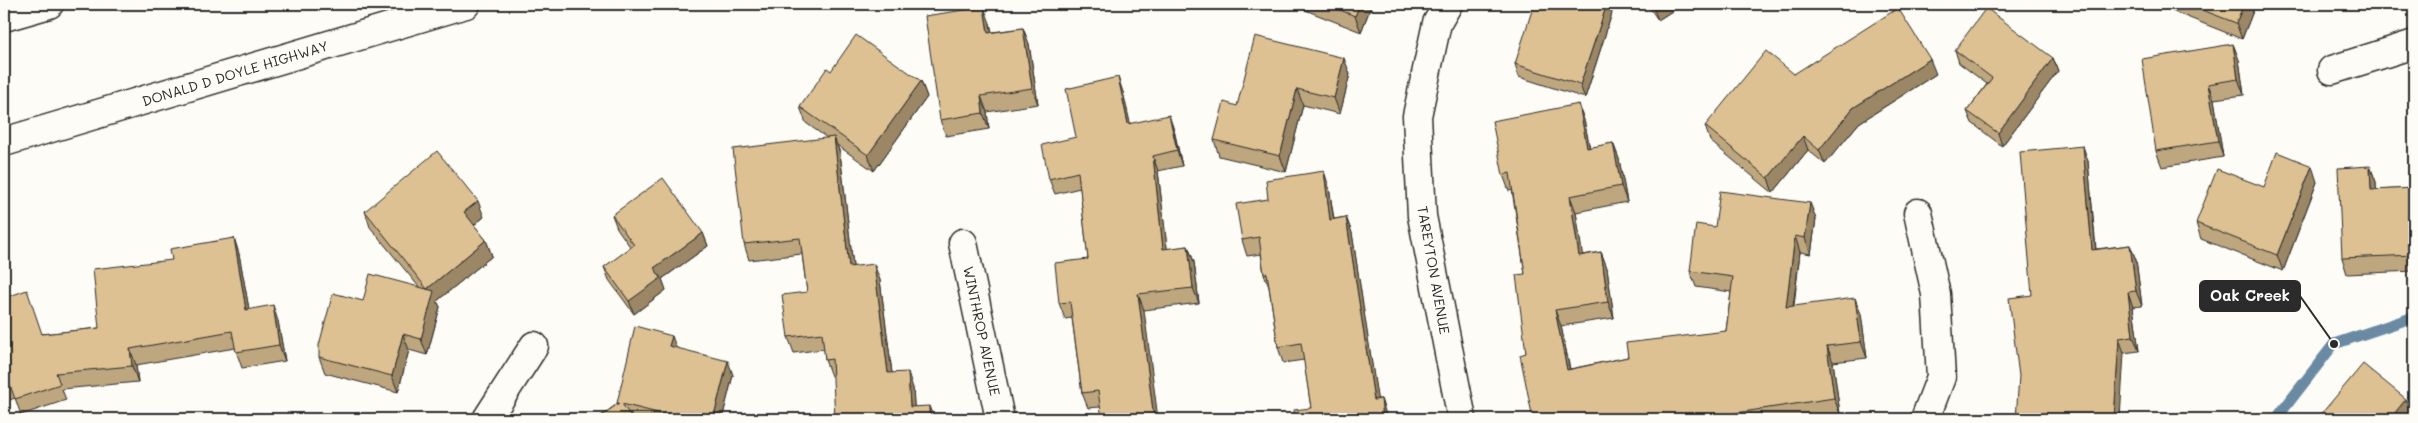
<svg xmlns="http://www.w3.org/2000/svg" width="2418" height="423" viewBox="0 0 2418 423" font-family="Mali,sans-serif">
  <style>
    .lines { fill: none; stroke-linecap: round; stroke-linejoin: round }
    .stream { stroke: #6b8aa3; stroke-width: 11 }
    .minor-casing { stroke: #2b2b2b; stroke-width: 31 }
    .highway-casing { stroke: #2b2b2b; stroke-width: 31 }
    .minor { stroke: #fdfcf7; stroke-width: 28 }
    .highway { stroke: #fdfcf7; stroke-width: 28 }
    .wall { fill: #bea67e; stroke: #2b2b2b }
    .shaded-wall { fill: #9b8766; stroke: #2b2b2b }
    .building { fill: #ddc192; stroke: #2b2b2b }
    .labels { text-anchor: middle; dominant-baseline: central; stroke-width: 4; stroke-linejoin: round; paint-order: stroke }
    .street-label { font-size: 14px; fill: #2b2b2b; stroke: #fdfcf7 }
    .leader { fill: none; stroke: #2b2b2b; stroke-width: 2 }
    .callout-dot { fill: #2b2b2b; stroke: #fdfcf7; stroke-width: 2 }
    .callout { fill: #2b2b2b; stroke: #2b2b2b; stroke-width: 2 }
    .callout-label { font-size: 15px; text-anchor: middle; font-weight: bold; fill: #fff }
  </style>
  <rect width="100%" height="100%" fill="#fdfcf7"/>
  <filter id="ink" filterUnits="userSpaceOnUse"><feTurbulence type="fractalNoise" baseFrequency=".02" numOctaves="2"/><feDisplacementMap in="SourceGraphic" scale="10" xChannelSelector="R" yChannelSelector="G"/><feConvolveMatrix kernelMatrix="1 2 1 2 8 2 1 2 1" color-interpolation-filters="sRGB"/></filter>
  <g filter="url(#ink)">
    <g class="lines">
      <path class="stream" d="M2276 419 2334 344 2414 317"/>
      <g class="minor-casing">
        <g id="minor">
          <path d="M1448 4 1437 23 1417 116 1422 216 1462 419"/>
          <path d="M2332 70 2414 44"/>
          <path d="M1918 213 1936 294 1941 377 1925 419"/>
          <path d="M963 243 1000 419"/>
          <path d="M487 419 534 346"/>
        </g>
      </g>
      <g class="highway-casing">
        <g id="highway">
          <path d="M4 17 49 4"/>
          <path d="M4 142 466 4"/>
        </g>
      </g>
      <use href="#minor" class="minor"/>
      <use href="#highway" class="highway"/>
    </g>
    <g class="wall">
      <path d="M1290 4H1372L1361 32Z"/>
      <path d="M1647 4H1683L1658 20Z"/>
      <path d="M2157 4H2254L2255 6 2242 39 2157 5Z"/>
      <path d="M1553 7 1612 13 1585 98 1519 77 1515 64Z"/>
      <path d="M990 23 992 32 1023 28 1029 44 1038 104 987 112 989 129 946 136 940 120Z"/>
      <path d="M2233 44 2239 60 2244 95 2214 99 2223 157 2162 167 2156 151Z"/>
      <path d="M1955 50 2053 58 2058 71 2002 146 1972 123 1967 111 1987 84 1959 63Z"/>
      <path d="M831 71 921 81 927 97 874 171 837 145 840 153 853 267 880 280 892 373 913 388 914 406 934 419 833 376H831L825 360 824 349 794 353 788 337 807 292 802 254 749 260 744 244 827 138 806 123 800 107Z"/>
      <path d="M1350 74 1340 114 1303 105 1286 172 1219 156 1214 140 1237 106Z"/>
      <path d="M1794 74H1936L1859 123 1825 164 1808 150 1773 193 1710 141 1705 126Z"/>
      <path d="M1123 92 1130 124 1174 130 1182 166 1158 171 1167 249 1188 246 1194 262 1199 303 1144 310 1100 407 1088 408 1082 393 1072 318 1065 319 1059 303 1088 259 1080 188 1055 194 1049 179 1076 137Z"/>
      <path d="M1584 120 1590 148 1613 143 1619 159 1627 202 1576 212 1582 255 1601 252 1607 268 1614 318 1561 326 1570 369 1628 357 1726 331 1731 292 1696 287 1690 271 1715 227 1810 203 1816 219 1811 254 1800 252 1794 306 1861 314 1867 358 1833 362 1840 414 1807 419H1533L1526 353 1525 274 1512 190 1509 191 1503 175Z"/>
      <path d="M2088 161 2096 249 2130 245 2136 260 2142 306 2133 307 2139 351 2124 353 2032 295Z"/>
      <path d="M2370 166 2376 182V190L2414 188V271L2347 274 2342 258Z"/>
      <path d="M2317 182 2283 271 2201 239 2196 223 2264 187Z"/>
      <path d="M1329 187 1334 219 1346 217 1352 233 1377 399H1381L1386 415 1387 419H1295L1311 408 1304 360 1283 363 1278 347 1269 287 1264 274 1261 254 1247 256 1242 240 1268 199Z"/>
      <path d="M365 211 484 217 474 225 486 240 492 256 437 301 440 307 427 355 409 350 398 392 325 373 319 357 419 287 370 227Z"/>
      <path d="M612 215 703 233 708 246 662 279 666 290 634 314 609 280 604 267 631 248 617 228Z"/>
      <path d="M234 238 239 254 249 309 278 321 285 361 242 368 235 348 136 365 138 382 62 389 66 400 21 415 15 398 4 402V298L42 334 99 328 172 260Z"/>
      <path d="M676 348 733 375 722 419H597L617 404V403Z"/>
    </g>
    <g class="shaded-wall">
      <path d="M1360 4H1372L1361 32 1355 16Z"/>
      <path d="M1607 4H1609L1612 13 1585 98 1580 85Z"/>
      <path d="M1652 4H1683L1658 20Z"/>
      <path d="M2244 4H2254L2255 6 2242 39 2236 23Z"/>
      <path d="M984 7 990 23 994 49 988 33Z"/>
      <path d="M1023 28 1029 44 1038 104 1032 88Z"/>
      <path d="M2233 44 2239 60 2244 95 2238 79Z"/>
      <path d="M1344 58 1350 74 1340 114 1334 98Z"/>
      <path d="M2053 58 2058 71 2002 146 1998 133Z"/>
      <path d="M1930 59 1936 74 1859 123 1825 164 1819 150 1853 108Z"/>
      <path d="M1118 77 1123 92 1134 140 1128 124Z"/>
      <path d="M921 81 927 97 874 171 868 155Z"/>
      <path d="M2208 84 2214 99 2223 157 2218 141Z"/>
      <path d="M1297 89 1303 105 1286 172 1280 156Z"/>
      <path d="M981 96 987 112 989 129 983 113Z"/>
      <path d="M1579 104 1584 120 1593 164 1587 148Z"/>
      <path d="M1169 115 1174 130 1182 166 1177 150Z"/>
      <path d="M1803 136 1808 150 1773 193 1768 178Z"/>
      <path d="M834 137 840 153 855 283 849 267Z"/>
      <path d="M1613 143 1619 159 1627 202 1621 186Z"/>
      <path d="M2083 146 2088 161 2097 265 2092 250Z"/>
      <path d="M1153 156 1158 171 1169 264 1163 249Z"/>
      <path d="M2312 166 2317 182 2283 271 2277 255Z"/>
      <path d="M2370 166 2376 182 2377 206 2371 190Z"/>
      <path d="M1324 171 1329 187 1336 236 1330 220Z"/>
      <path d="M1570 196 1576 212 1585 272 1579 256Z"/>
      <path d="M478 201 484 217 470 228 464 212Z"/>
      <path d="M1810 203 1816 219 1811 254 1805 238Z"/>
      <path d="M1346 217 1352 233 1380 416 1374 400Z"/>
      <path d="M703 233 708 246 662 279 666 290 634 314 629 301 654 268Z"/>
      <path d="M1795 236 1800 252 1791 323 1786 307Z"/>
      <path d="M234 238 239 254 252 326 246 310Z"/>
      <path d="M486 240 492 256 437 301 440 307 427 355 421 339 431 300 427 289Z"/>
      <path d="M2130 245 2136 260 2142 306 2136 291Z"/>
      <path d="M1188 246 1194 262 1199 303 1193 288Z"/>
      <path d="M1601 252 1607 268 1614 318 1608 302Z"/>
      <path d="M874 264 880 280 894 389 888 373Z"/>
      <path d="M2128 292 2133 307 2139 351 2133 336Z"/>
      <path d="M1138 294 1144 310 1158 419H1154Z"/>
      <path d="M1855 298 1861 314 1867 358 1861 342Z"/>
      <path d="M273 305 278 321 285 361 279 345Z"/>
      <path d="M1555 310 1561 326 1573 386 1567 370Z"/>
      <path d="M403 334 409 350 398 392 392 376Z"/>
      <path d="M672 336 677 350 669 346Z"/>
      <path d="M2119 338 2124 353 2120 419H2114Z"/>
      <path d="M1827 346 1833 362 1840 414 1834 398Z"/>
      <path d="M130 349 136 365 138 382 132 366Z"/>
      <path d="M728 361 733 375 722 419H713Z"/>
      <path d="M908 372 913 388 915 419 910 407Z"/>
      <path d="M1381 399 1386 415 1387 419H1383Z"/>
      <path d="M2406 399 2412 415 2409 419H2390Z"/>
      <path d="M929 406 934 419H929Z"/>
    </g>
    <g class="building">
      <path d="M1325 4H1360L1355 16Z"/>
      <path d="M1534 4H1543L1553 7 1554 4H1607L1580 85 1515 64Z"/>
      <path d="M2187 4H2244L2236 23Z"/>
      <path d="M984 7 988 33 1023 28 1032 88 981 96 983 113 940 120 925 16Z"/>
      <path d="M1898 8 1930 59 1853 108 1819 150 1803 136 1768 178 1705 126 1766 51 1794 74Z"/>
      <path d="M1986 8 2053 58 1998 133 1967 111 1992 78 1955 50Z"/>
      <path d="M856 35 921 81 868 155 800 107 827 68 831 71Z"/>
      <path d="M1255 36 1344 58 1334 98 1297 89 1280 156 1214 140 1224 102 1237 106Z"/>
      <path d="M2233 44 2238 79 2208 84 2218 141 2156 151 2142 59Z"/>
      <path d="M1118 77 1128 124 1169 115 1177 150 1153 156 1163 249 1188 246 1193 288 1138 294 1154 419H1102L1098 391 1082 393 1070 302 1059 303 1055 263 1088 259 1078 172 1049 179 1042 145 1076 137 1066 89Z"/>
      <path d="M1579 104 1587 148 1613 143 1621 186 1570 196 1579 256 1601 252 1608 302 1555 310 1567 370 1628 357 1626 343 1726 331 1733 277 1690 271 1696 224 1715 227 1720 191 1810 203 1805 238 1795 236 1786 307 1855 298 1861 342 1827 346 1834 398 1697 419H1533L1520 355 1526 353 1516 275 1525 274 1510 173 1503 175 1492 121Z"/>
      <path d="M834 137 849 267 874 264 888 373 908 372 910 407 929 406V419H835L832 359 825 360 822 333 788 337 782 295 807 292 800 238 744 244 733 149Z"/>
      <path d="M2083 146 2092 250 2130 245 2136 291 2128 292 2133 336 2119 338 2114 419H2016L2019 376 2009 298 2032 295 2020 152Z"/>
      <path d="M437 151 478 201 464 212 486 240 427 289 365 211Z"/>
      <path d="M2277 152 2312 166 2277 255 2196 223 2217 169 2264 187Z"/>
      <path d="M2370 166 2371 190 2414 188V255L2342 258 2338 168Z"/>
      <path d="M1324 171 1330 220 1346 217 1374 400 1381 399 1383 419H1295L1294 410 1311 408 1301 343 1278 347 1267 273 1264 274 1259 237 1242 240 1236 204 1268 199 1266 180Z"/>
      <path d="M663 178 703 233 654 268 661 278 629 301 604 267 634 245 612 215Z"/>
      <path d="M234 238 246 310 273 305 279 345 236 352 232 331 130 349 132 366 56 373 60 384 15 399 9 382 4 384V298L27 290 42 334 99 328 93 269 172 260 170 249Z"/>
      <path d="M370 274 434 291 421 339 403 334 392 376 319 357V345L333 293 363 301Z"/>
      <path d="M635 326 672 336 669 346 728 361 713 419H682L622 404 633 419H597L619 403H617Z"/>
      <path d="M2363 364 2406 399 2390 419H2317Z"/>
    </g>
  </g>
  <g class="labels">
    <g class="street-label">
      <text transform="translate(235 73) rotate(-17)">DONALD D DOYLE HIGHWAY</text>
      <text transform="translate(1434 270) rotate(80)">TAREYTON AVENUE</text>
      <text transform="translate(982 331) rotate(78)">WINTHROP AVENUE</text>
    </g>
  </g>
  <path class="leader" d="M2334 344L2300 296"/>
  <circle class="callout-dot" cx="2334" cy="344" r="5"/>
  <rect class="callout" x="2200" y="281" width="100" height="30" rx="5"/>
  <g class="callout-label">
    <text x="2250" y="301">Oak Creek</text>
  </g>
  <rect width="2418" height="423" fill="none" stroke="#fdfcf7" stroke-width="20"/>
  <rect x="10" y="10" width="2398" height="403" fill="none" stroke="#2b2b2b" stroke-width="2" filter="url(#ink)"/>
</svg>
